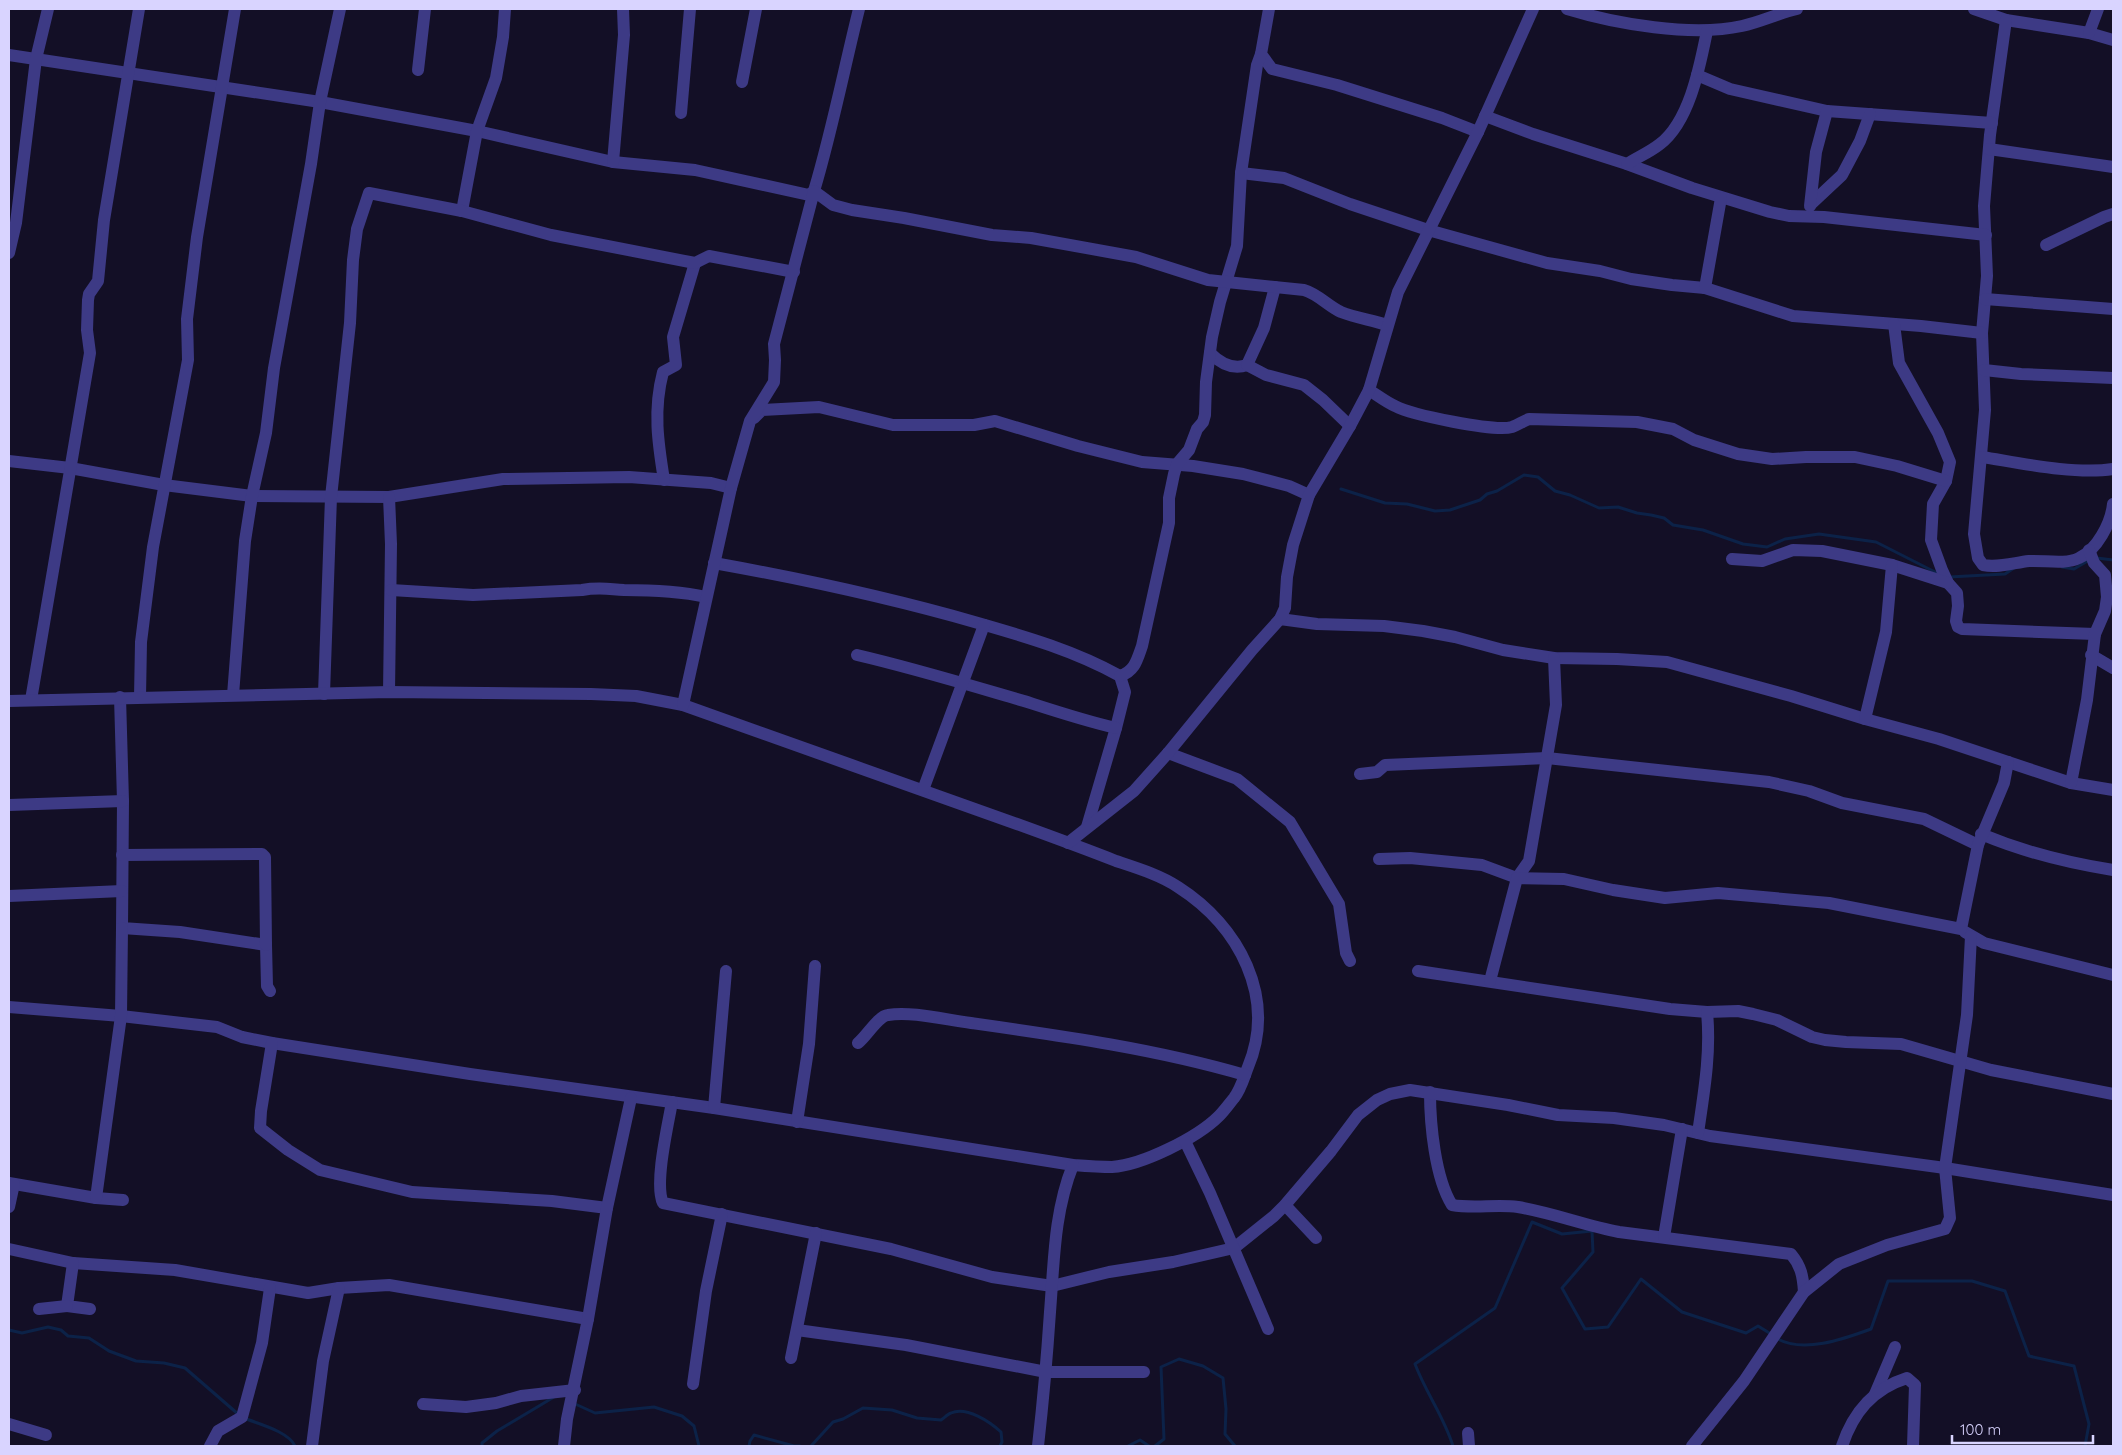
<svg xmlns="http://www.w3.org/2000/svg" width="2122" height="1455" viewBox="0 0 2122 1455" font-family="Quicksand,sans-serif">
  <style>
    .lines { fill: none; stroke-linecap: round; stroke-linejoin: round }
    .stream { stroke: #0c2248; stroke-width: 3 }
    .minor { stroke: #3d3a85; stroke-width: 12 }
  </style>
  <rect width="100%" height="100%" fill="#130f26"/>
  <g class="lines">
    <g class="stream">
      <path d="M1341 489 1385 503 1407 504 1435 511 1450 510 1480 500 1487 494 1497 491 1524 475 1538 477 1555 491 1570 495 1599 508 1618 507 1637 513 1651 515 1664 518 1673 525 1703 530 1743 544 1767 547 1785 539 1819 534 1876 542 1939 574"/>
      <path d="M2097 558 2113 560"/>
      <path d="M2062 567 2074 569 2091 559"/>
      <path d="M1949 577 2005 574 2014 568"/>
      <path d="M9 1330 22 1333 48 1327 61 1330 68 1336 89 1338 109 1351 136 1361 164 1363 185 1368 238 1414"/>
      <path d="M1776 1338C1802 1354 1844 1339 1871 1329L1888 1281H1972L2005 1291 2029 1356 2074 1366 2089 1424 2085 1446"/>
      <path d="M573 1403 595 1413 654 1407 682 1416 694 1426 699 1446"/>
      <path d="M244 1418C258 1424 288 1431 295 1446"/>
      <path d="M482 1446V1443L497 1431 554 1397"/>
      <path d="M749 1446 750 1441 754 1435 794 1446H800"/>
      <path d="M811 1446 833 1422 843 1419 863 1408 892 1410 917 1418 941 1420C944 1418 948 1414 951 1413 967 1406 990 1422 1001 1432L1002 1442 1000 1446"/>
      <path d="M1128 1446 1140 1440 1149 1446"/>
      <path d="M1155 1446 1164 1439 1161 1367 1179 1359 1203 1366 1223 1378 1226 1409 1225 1434 1235 1446"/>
      <path d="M1453 1446C1444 1417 1426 1393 1415 1364L1495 1308 1532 1222 1562 1234 1592 1231 1593 1252 1562 1288 1585 1329 1608 1327 1641 1279 1682 1312 1746 1333 1758 1326 1771 1334"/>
    </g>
    <g class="minor">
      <path d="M1269 9 1261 54 1272 69 1337 85 1442 118 1478 132"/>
      <path d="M1567 9C1616 24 1692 37 1742 26 1761 22 1779 13 1797 9"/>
      <path d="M1974 9 2006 20 2089 33 2113 40"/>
      <path d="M2006 20 1990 135 1984 206 1987 276 1982 333 1985 410 1974 534 1978 558 1983 565C1998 568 2013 563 2029 561 2044 560 2065 565 2079 558 2097 550 2111 523 2113 504"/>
      <path d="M2089 33 2098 9"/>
      <path d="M9 55 320 102 477 131 613 162 695 170 809 195 814 191C832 131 844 69 859 9"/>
      <path d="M418 70 425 9"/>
      <path d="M1697 75 1730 89 1827 111 1992 123"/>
      <path d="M742 82 756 9"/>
      <path d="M681 113 690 9"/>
      <path d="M1485 116 1533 134 1627 164 1692 188 1770 212 1789 216 1824 217 1986 235"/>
      <path d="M1989 149 2113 167"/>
      <path d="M613 162 624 35 623 9"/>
      <path d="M1627 164C1638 157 1650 152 1660 144 1690 121 1700 65 1707 31"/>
      <path d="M1241 173 1284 178 1350 204 1428 230 1547 263 1600 271 1631 279 1672 285 1705 288 1793 316 1921 326 1982 333"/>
      <path d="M1811 204 1842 175 1860 141 1870 114"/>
      <path d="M1810 206 1816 152 1827 111"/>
      <path d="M462 211 477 131 496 78 503 37 505 9"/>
      <path d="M2046 245 2104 217 2113 214"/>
      <path d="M9 253 16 223 36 59 48 9"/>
      <path d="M1705 288 1721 198"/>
      <path d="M1985 299 2113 309"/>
      <path d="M1894 324 1899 363 1938 433 1950 462 1946 481 1933 504 1931 540 1942 570 1948 583 1957 593 1958 606 1956 621 1958 627 1962 629 2095 634"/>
      <path d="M1210 353C1220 363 1233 370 1247 365L1264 328 1275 287"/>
      <path d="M1247 365 1266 375 1304 385 1323 400 1350 426"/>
      <path d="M1984 370 2021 374 2113 378"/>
      <path d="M1369 390C1377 395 1386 402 1395 406 1412 415 1494 432 1512 427 1518 425 1523 421 1529 419L1637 422 1673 429 1694 440 1738 454 1772 459 1806 457H1855L1897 466 1946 481"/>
      <path d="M754 418 762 410 819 407 893 425H974L995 421 1078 446 1142 462 1193 466 1243 474 1289 486 1309 495"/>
      <path d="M1982 457C2020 463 2075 475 2113 469"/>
      <path d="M9 461 70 468 164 485 252 496 389 497 503 479 629 477 711 483 731 488"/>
      <path d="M664 480C658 443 653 410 663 372L676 365 673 337 695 263"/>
      <path d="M389 497 391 544 389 692"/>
      <path d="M1732 559 1762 561 1793 550 1822 551 1892 565 1948 583"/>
      <path d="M714 563C803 579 891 598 978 623 1027 637 1075 651 1120 676L1125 692 1116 728 1087 827"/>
      <path d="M391 590 473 595 582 590C599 587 607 589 624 590 652 590 679 591 706 597"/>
      <path d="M1280 619 1317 624 1384 626 1423 631 1455 637 1503 650 1554 658 1617 659 1667 662 1791 696 1865 719 1939 739 2071 783 2113 790"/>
      <path d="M857 655C913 668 969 685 1024 701 1055 711 1085 721 1116 728"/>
      <path d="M2091 655 2113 668"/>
      <path d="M1120 676C1135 671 1137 660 1142 646L1169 523V498L1174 474 1177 464 1189 450 1197 429 1203 422 1205 415 1206 382 1212 337 1220 302 1237 246 1241 173 1257 65 1261 54"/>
      <path d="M324 694 331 497 350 323 353 260 357 229 369 193 462 211 551 235 695 263 709 256 794 272"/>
      <path d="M233 695 245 541 252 496 266 433 274 368 311 164 320 102 340 9"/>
      <path d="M120 697 123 801 122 928 180 932 266 945 267 986 270 991"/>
      <path d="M140 697 141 642 153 547 188 360 187 319 197 237 235 9"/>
      <path d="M31 700 90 353 87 330 88 300 89 294 98 281 104 220 139 9"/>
      <path d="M9 701 389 692 591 694 636 696 683 705C794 745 906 784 1017 824 1050 836 1083 848 1116 861 1137 868 1160 875 1178 887 1239 926 1277 997 1248 1067 1244 1077 1241 1089 1234 1098 1229 1104 1224 1111 1219 1116 1197 1138 1142 1165 1112 1167 1099 1167 1086 1166 1073 1165L714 1108 470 1074 272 1043 242 1037 217 1027 121 1016 9 1007"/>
      <path d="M683 705 731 488 750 421 774 382 775 360 774 344 814 191 833 205 852 210 904 218 992 235 1031 238 1136 257 1208 280 1304 290C1318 294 1328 306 1341 312 1356 318 1372 320 1387 325"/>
      <path d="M1865 719 1886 632 1892 565"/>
      <path d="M1168 753 1237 779 1290 822 1339 904 1346 953 1350 961"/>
      <path d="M1360 774 1377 772 1385 765 1547 758 1769 782 1809 791 1842 803 1924 819 1978 845"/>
      <path d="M2071 783 2087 700 2095 634 2105 611 2107 597 2105 575 2094 563 2089 550"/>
      <path d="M923 790 984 625"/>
      <path d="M9 805 123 801"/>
      <path d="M1981 834C2024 852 2068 863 2113 870"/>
      <path d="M1068 843 1134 791 1168 753 1252 650 1280 619 1285 608 1287 577 1293 545 1309 495 1350 426 1369 390 1398 292 1478 132 1533 9"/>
      <path d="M122 855 262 854 265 857 266 945"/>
      <path d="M1379 859 1410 858 1482 865 1517 878 1529 861 1556 705 1554 658"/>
      <path d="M9 896 122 891"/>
      <path d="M1965 932 1984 943 2113 975"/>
      <path d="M1418 971 1670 1009 1707 1012 1738 1011 1753 1014 1777 1020 1812 1037 1825 1040 1846 1042 1901 1044 1991 1070 2113 1094"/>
      <path d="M1490 981 1517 878 1564 879 1613 890 1665 898 1718 893 1829 903 1961 929 1978 845 2004 783 2008 762"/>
      <path d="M272 1043 261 1111 260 1128 288 1150 320 1170 412 1192 552 1201 607 1208"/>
      <path d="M858 1043C867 1036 878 1016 888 1015 912 1011 946 1020 971 1023 1063 1036 1156 1049 1245 1075"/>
      <path d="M1430 1092C1430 1124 1435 1178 1452 1205 1474 1209 1496 1204 1518 1207 1553 1213 1584 1225 1619 1232L1791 1254C1801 1266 1803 1276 1804 1292"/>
      <path d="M672 1102C668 1125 654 1184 663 1203L891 1249 992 1277 1052 1286 1109 1272 1173 1262 1234 1248 1274 1216 1285 1205 1331 1151 1358 1115 1377 1100 1390 1094 1410 1090 1508 1105 1558 1115 1614 1118 1664 1125 1710 1136 1945 1168 2113 1195"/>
      <path d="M714 1108 726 971"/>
      <path d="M797 1122 809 1044 815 966"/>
      <path d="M1698 1133C1704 1092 1711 1053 1707 1012"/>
      <path d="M1185 1141 1210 1193 1268 1329"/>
      <path d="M9 1183 96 1198 123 1200"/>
      <path d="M96 1198 121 1016 122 928"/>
      <path d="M1285 1205 1316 1238"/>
      <path d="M9 1207 14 1184"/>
      <path d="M1664 1237 1682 1129"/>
      <path d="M9 1249 73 1263 175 1270 308 1293 339 1288 389 1285 588 1319"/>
      <path d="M73 1263 67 1306 90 1309"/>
      <path d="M39 1309 67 1306"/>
      <path d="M797 1330 906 1345 1046 1372H1144"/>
      <path d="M791 1358 816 1233"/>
      <path d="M693 1384 706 1291 722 1214"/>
      <path d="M1875 1394 1895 1347"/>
      <path d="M423 1404 466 1407 496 1403 521 1396 575 1390"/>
      <path d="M9 1424 46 1435"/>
      <path d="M1468 1433 1469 1446"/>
      <path d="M210 1446 218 1431 242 1417 262 1343 270 1288"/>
      <path d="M312 1446 323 1361 339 1288"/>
      <path d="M564 1446 567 1419 588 1319 607 1208 631 1098"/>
      <path d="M1038 1446C1043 1402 1047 1357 1050 1312 1054 1262 1054 1212 1073 1165"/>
      <path d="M1692 1446 1744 1381 1804 1292 1839 1264 1887 1245 1945 1229 1950 1218 1945 1168 1967 1015 1971 936"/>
      <path d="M1842 1446C1853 1413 1872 1389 1907 1378L1915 1385 1913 1446"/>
    </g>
  </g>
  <rect width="2122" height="1455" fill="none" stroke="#d9d4ff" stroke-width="20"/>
  <path d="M1952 1435v8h141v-8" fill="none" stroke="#d9d4ff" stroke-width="2.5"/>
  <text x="1960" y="1435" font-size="15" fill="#d9d4ff" stroke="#130f26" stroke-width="4" paint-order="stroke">100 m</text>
</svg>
